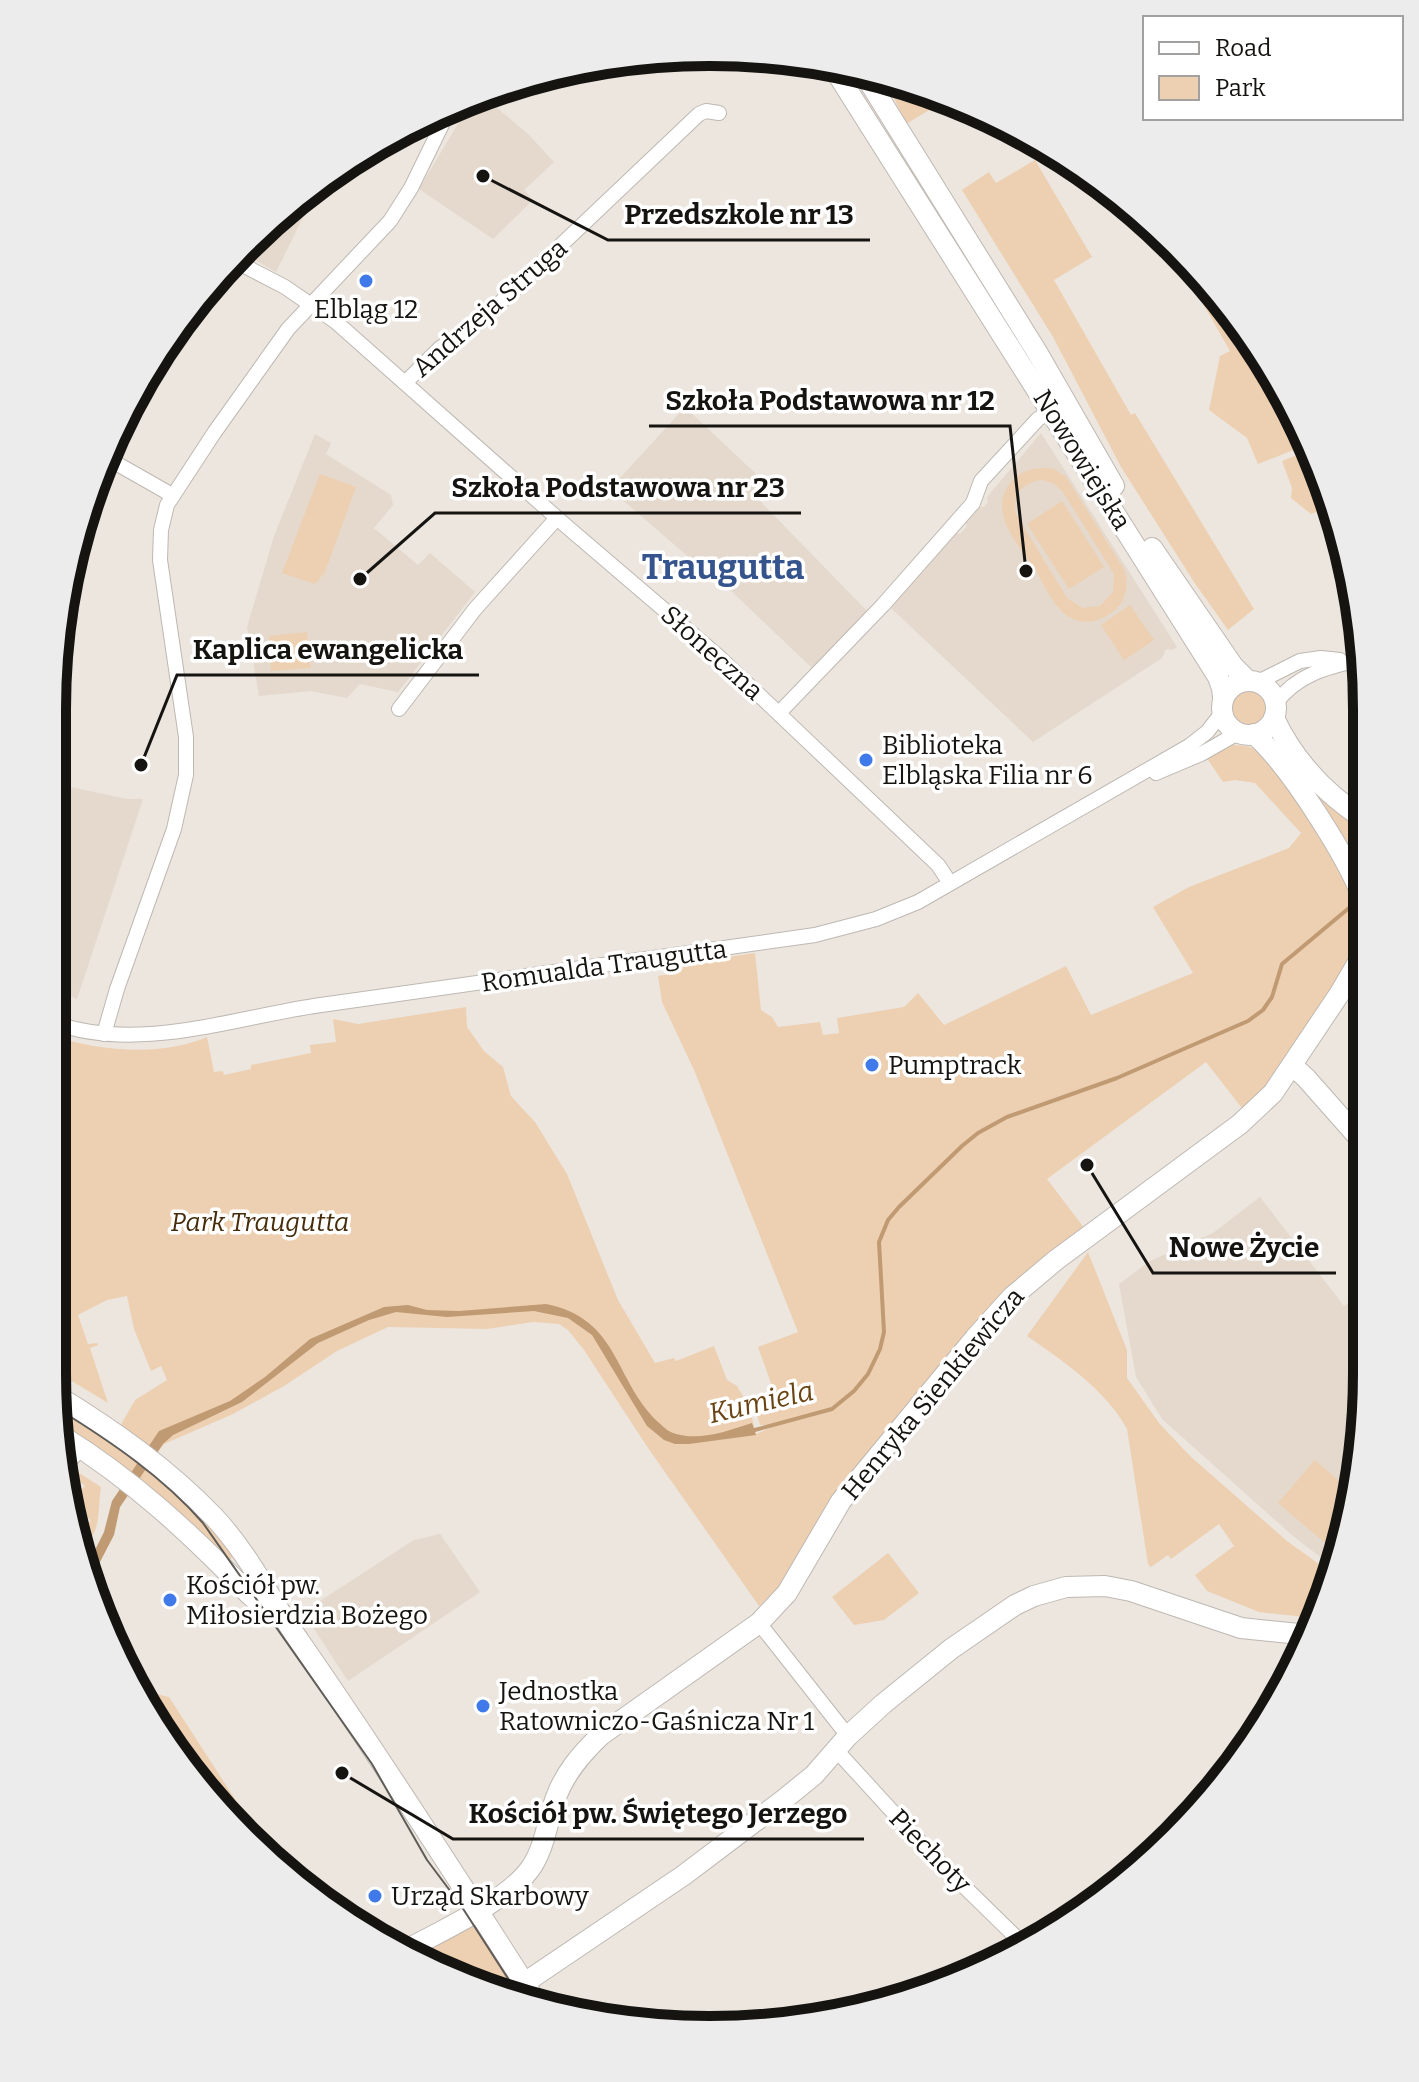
<svg xmlns="http://www.w3.org/2000/svg" width="1419" height="2082" viewBox="0 0 1419 2082" font-family="Bitter,serif">
  <style>
    .built { fill: #e4d9cc }
    .green { fill: #edd0b2; fill-rule: evenodd }
    .water { fill: #c09a72 }
    .lines { fill: none; stroke-linecap: round; stroke-linejoin: round }
    .stream { stroke: #c09a72; stroke-width: 4 }
    .street-casing { stroke: #beb8b2; stroke-width: 16 }
    .secondary-casing { stroke: #beb8b2; stroke-width: 22 }
    .street { stroke: #fff; stroke-width: 14 }
    .secondary { stroke: #fff; stroke-width: 20 }
    .tram { stroke: #605d58; stroke-width: 2 }
    .poi-dot { fill: #407aea; stroke: #fff; stroke-width: 3 }
    .labels { text-anchor: middle; dominant-baseline: central; stroke-width: 7; stroke-linejoin: round; paint-order: stroke }
    .street-label { font-size: 26px; fill: #161411; stroke: #fff }
    .poi-label { font-size: 26px; fill: #161411; stroke: #fff; text-anchor: start }
    .park-label { font-size: 26px; font-style: italic; fill: #462c0a; stroke: #fff }
    .water-label { font-size: 28px; font-style: italic; fill: #6a4413; stroke: #fff }
    .district-label { font-size: 34px; font-weight: bold; fill: #35538c; stroke: #fff }
    .rim { fill: none; stroke: #161411; stroke-width: 10 }
    .leader { fill: none; stroke: #161411; stroke-width: 3 }
    .callout-dot { fill: #161411; stroke: #fff; stroke-width: 3 }
    .callout-label { font-size: 28px; text-anchor: middle; font-weight: bold; fill: #161411; stroke: #fff; stroke-width: 7; stroke-linejoin: round; paint-order: stroke }
  </style>
  <rect width="100%" height="100%" fill="#ece6df"/>
  <g class="built">
    <path d="M482 95 528 134 554 162 524 190 533 200 493 239 419 189 474 97Z"/>
    <path d="M320 183 276 272 240 251 244 245Z"/>
    <path d="M685 407 756 474 760 501 868 612 813 669 703 564 700 567 610 489Z"/>
    <path d="M1041 433 1177 647 1173 650 1166 649 1162 658 1033 742 891 608 955 533 960 534 967 526 965 522 978 507H984L988 502 987 497Z"/>
    <path d="M315 434 331 443 326 454 391 495 393 505 374 528 418 565 430 553 475 592 398 692 360 684 347 698 311 691 259 696 247 627 274 536Z"/>
    <path d="M52 783 127 799H143L77 999 52 990Z"/>
    <path d="M1260 1197 1344 1306 1367 1288V1373L1354 1500 1332 1566 1293 1536 1162 1419 1136 1377 1119 1284 1150 1261 1213 1233Z"/>
    <path d="M440 1534 480 1592 348 1681 303 1612 414 1540Z"/>
  </g>
  <g class="green">
    <path d="M885 79 938 95 936 106 906 124Z"/>
    <path d="M1035 160 1092 257 1054 280 1131 415 1135 413 1254 609 1228 630 1194 582 1121 467 1053 337 962 190 989 172 996 183Z"/>
    <path d="M1193 267 1256 344 1309 444 1258 464 1247 438 1209 410 1220 356 1230 351 1190 281Z"/>
    <path d="M1312 449 1332 506 1311 514 1291 498 1292 488 1282 461Z"/>
    <path d="M1045 468 1054 469 1066 477 1124 569C1129 582 1127 598 1116 609 1104 620 1086 626 1071 618 1054 609 1044 584 1034 568 1017 542 986 511 1012 481 1021 471 1032 468 1045 468ZM1041 480 1053 483 1063 492 1114 574 1113 592 1100 606 1083 608 1067 598 1016 514C1012 495 1022 483 1041 480Z"/>
    <path d="M320 474 356 487 325 572 315 584 282 573Z"/>
    <path d="M1062 501 1104 567 1069 589 1027 524Z"/>
    <path d="M1130 605 1154 640 1124 660 1101 625Z"/>
    <path d="M307 632 311 668 271 671 269 636Z"/>
    <circle cx="1249" cy="707" r="18"/>
    <path d="M1231 745C1241 745 1252 746 1260 752 1288 774 1353 883 1361 917 1364 929 1362 937 1359 948L1276 1079 1245 1112 1206 1062 1047 1179 1085 1229 1013 1285 783 1583 759 1606 648 1448 584 1350 568 1330 559 1324 533 1322 487 1329 388 1327 337 1351 284 1386 233 1414 164 1444 156 1455 119 1428 135 1400 167 1380 161 1366 151 1371 134 1329 127 1296 107 1300 78 1315 88 1344 97 1343 98 1345 90 1348 108 1403 52 1369V1036C100 1051 160 1057 207 1037L214 1072 223 1071 224 1075 251 1069V1065L311 1053 310 1045 336 1042 333 1019 358 1024 466 1007 467 1027 484 1051 503 1067 511 1096 535 1122 567 1174 618 1300 655 1363 674 1358 676 1361 714 1346 727 1380 737 1386 749 1406 756 1434 776 1425H760L754 1405 776 1397 758 1347 798 1332 694 1070 662 1002 658 976 681 972 680 964 755 953 761 1010 772 1017 778 1027 820 1022 823 1035 839 1033 837 1018 904 1007 918 993 944 1025 1066 966 1091 1015 1193 973 1153 907 1189 887 1289 848 1301 833 1255 783 1235 780 1223 782 1206 757Z"/>
    <path d="M1294 763 1367 829V835L1349 854Z"/>
    <path d="M1088 1252 1127 1350V1378L1159 1423 1190 1456 1287 1541 1330 1572 1314 1618 1259 1612 1207 1591 1195 1575 1234 1546 1219 1524 1171 1559 1168 1555 1151 1567 1148 1564 1127 1429C1106 1390 1063 1361 1027 1336Z"/>
    <path d="M57 1405 101 1431 198 1511 233 1556 229 1561 61 1428Z"/>
    <path d="M1315 1460 1355 1495 1337 1553 1278 1503Z"/>
    <path d="M73 1469 101 1487C97 1511 103 1532 81 1548L74 1508 87 1523 91 1521 74 1504 73 1498 85 1486 69 1472Z"/>
    <path d="M888 1553 919 1593 884 1620 854 1625 832 1597Z"/>
    <path d="M156 1694 169 1697 255 1830 251 1833 195 1772 198 1770 195 1765 190 1767 163 1738 145 1702Z"/>
    <path d="M469 1926 478 1929 508 1976V1982L501 1990 458 1980 414 1955Z"/>
  </g>
  <path class="water" d="M546 1304C620 1319 613 1379 658 1422 663 1426 667 1431 673 1433 699 1442 727 1431 752 1423L756 1435 689 1444H675L664 1440 647 1426 592 1335 568 1318 534 1311 447 1317 396 1312 369 1320 318 1343 242 1402 173 1435 163 1444 120 1507 114 1535 88 1585 85 1570 104 1532 112 1501 159 1431 230 1401 265 1377 310 1339 384 1307 408 1305 427 1310 459 1311Z"/>
  <g class="lines">
    <path class="stream" d="M751 1431 832 1409 854 1391 868 1374 880 1349 884 1332 879 1242 888 1220 899 1207 962 1146 978 1133 1007 1117 1117 1078 1248 1021 1263 1010 1272 997 1282 964 1349 908"/>
    <g class="street-casing">
      <g id="street">
        <path d="M233 260 285 287 336 322 565 525 717 655 918 846 938 865 950 883"/>
        <path d="M405 383 440 348 481 321 699 114 706 111 719 113"/>
        <path d="M107 458 172 495"/>
        <path d="M1258 682 1300 661 1321 658 1340 660"/>
        <path d="M1276 703C1297 674 1328 667 1362 659"/>
        <path d="M399 709 475 609 557 518"/>
        <path d="M779 713 883 605 973 503 981 481 1038 419 1051 411"/>
        <path d="M1156 773 1201 754 1238 733"/>
        <path d="M1349 870 1357 851 1367 842"/>
        <path d="M52 1022C137 1054 235 1017 321 1005 486 981 650 959 815 935L876 919 918 902 1189 746 1207 732 1222 713"/>
        <path d="M104 1034 117 989 174 829 186 775V737L160 560 161 530 167 505 214 433 288 329 390 221 411 188 451 106"/>
        <path d="M67 1463 82 1448"/>
        <path d="M759 1623 848 1736"/>
        <path d="M837 1751 934 1857 1026 1947"/>
      </g>
    </g>
    <g class="secondary-casing">
      <g id="secondary">
        <path d="M831 64 1218 677 1222 688 1223 697"/>
        <path d="M863 72 1037 352 1114 486"/>
        <path d="M1152 548 1233 666 1247 680"/>
        <circle cx="1249" cy="708" r="27"/>
        <path d="M1274 718C1294 761 1328 796 1367 821"/>
        <path d="M1254 734C1290 766 1353 864 1367 910"/>
        <path d="M1293 1066 1306 1078 1367 1147"/>
        <path d="M56 1395C113 1430 167 1468 214 1517 249 1554 271 1601 300 1642 381 1759 457 1878 534 1998"/>
        <path d="M62 1436C133 1480 191 1534 249 1594L257 1601 277 1609"/>
        <path d="M406 1950C441 1931 507 1901 530 1869 544 1850 547 1823 555 1800 564 1774 581 1754 601 1735L759 1623 787 1593 841 1501 975 1338 1012 1297 1056 1260 1240 1124 1273 1093 1340 993 1361 957 1367 941"/>
        <path d="M511 1992 684 1875 782 1801 814 1775 848 1736 883 1704 951 1649 1015 1605 1034 1596 1066 1587 1105 1586 1131 1591 1241 1628 1309 1635"/>
      </g>
    </g>
    <use href="#street" class="street"/>
    <use href="#secondary" class="secondary"/>
    <path class="tram" d="M58 1409C110 1441 163 1477 203 1523L372 1764 427 1860 460 1904 518 1994"/>
  </g>
  <g class="poi-dot">
    <circle cx="366" cy="281" r="8"/>
    <circle cx="866" cy="760" r="8"/>
    <circle cx="872" cy="1065" r="8"/>
    <circle cx="170" cy="1600" r="8"/>
    <circle cx="483" cy="1706" r="8"/>
    <circle cx="375" cy="1896" r="8"/>
  </g>
  <g class="labels">
    <g class="street-label">
      <text transform="translate(490 308) rotate(-41)">Andrzeja Struga</text>
      <text transform="translate(1082 460) rotate(58)">Nowowiejska</text>
      <text transform="translate(712 653) rotate(42)">Słoneczna</text>
      <text transform="translate(604 966) rotate(-8)">Romualda Traugutta</text>
      <text transform="translate(933 1394) rotate(-50)">Henryka Sienkiewicza</text>
      <text transform="translate(930 1851) rotate(46)">Piechoty</text>
    </g>
    <g class="poi-label">
      <text x="366" y="309" text-anchor="middle">Elbląg 12</text>
      <text x="882" y="745">Biblioteka<tspan x="882" dy="30">Elbląska Filia nr 6</tspan></text>
      <text x="888" y="1065">Pumptrack</text>
      <text x="186" y="1585">Kościół pw.<tspan x="186" dy="30">Miłosierdzia Bożego</tspan></text>
      <text x="499" y="1691">Jednostka<tspan x="499" dy="30">Ratowniczo-Gaśnicza Nr 1</tspan></text>
      <text x="391" y="1896">Urząd Skarbowy</text>
    </g>
    <g class="park-label">
      <text x="260" y="1222">Park Traugutta</text>
    </g>
    <g class="water-label">
      <text transform="translate(761 1402) rotate(-13)">Kumiela</text>
    </g>
    <g class="district-label">
      <text x="723" y="567">Traugutta</text>
    </g>
  </g>
  <path d="M0 0H1419V2082H0ZM709 66H710A643 643 0 0 1 1353 709V1373A643 643 0 0 1 710 2016H709A643 643 0 0 1 66 1373V709A643 643 0 0 1 709 66Z" fill="#ececec" fill-rule="evenodd"/>
  <path class="rim" d="M709 66H710A643 643 0 0 1 1353 709V1373A643 643 0 0 1 710 2016H709A643 643 0 0 1 66 1373V709A643 643 0 0 1 709 66Z"/>
  <path class="leader" d="M483 176L608 240H870M1026 571L1010 426H649M360 579L435 513H801M141 765L177 675H479M1087 1165L1153 1273H1336M342 1773L453 1839H864"/>
  <g class="callout-dot">
    <circle cx="483" cy="176" r="8"/>
    <circle cx="1026" cy="571" r="8"/>
    <circle cx="360" cy="579" r="8"/>
    <circle cx="141" cy="765" r="8"/>
    <circle cx="1087" cy="1165" r="8"/>
    <circle cx="342" cy="1773" r="8"/>
  </g>
  <g class="callout-label">
    <text x="739" y="224">Przedszkole nr 13</text>
    <text x="830" y="410">Szkoła Podstawowa nr 12</text>
    <text x="618" y="497">Szkoła Podstawowa nr 23</text>
    <text x="328" y="659">Kaplica ewangelicka</text>
    <text x="1244" y="1257">Nowe Życie</text>
    <text x="658" y="1823">Kościół pw. Świętego Jerzego</text>
  </g>
  <rect x="1143" y="16" width="260" height="104" fill="#ffffff" stroke="#a2a1a0" stroke-width="2"/>
  <rect x="1159" y="42" width="40" height="12" fill="#ffffff" stroke="#a2a1a0" stroke-width="2"/>
  <text x="1215" y="56" font-size="24" fill="#161411">Road</text>
  <rect x="1159" y="76" width="40" height="24" fill="#edd0b2" stroke="#a2a1a0" stroke-width="2"/>
  <text x="1215" y="96" font-size="24" fill="#161411">Park</text>
</svg>
